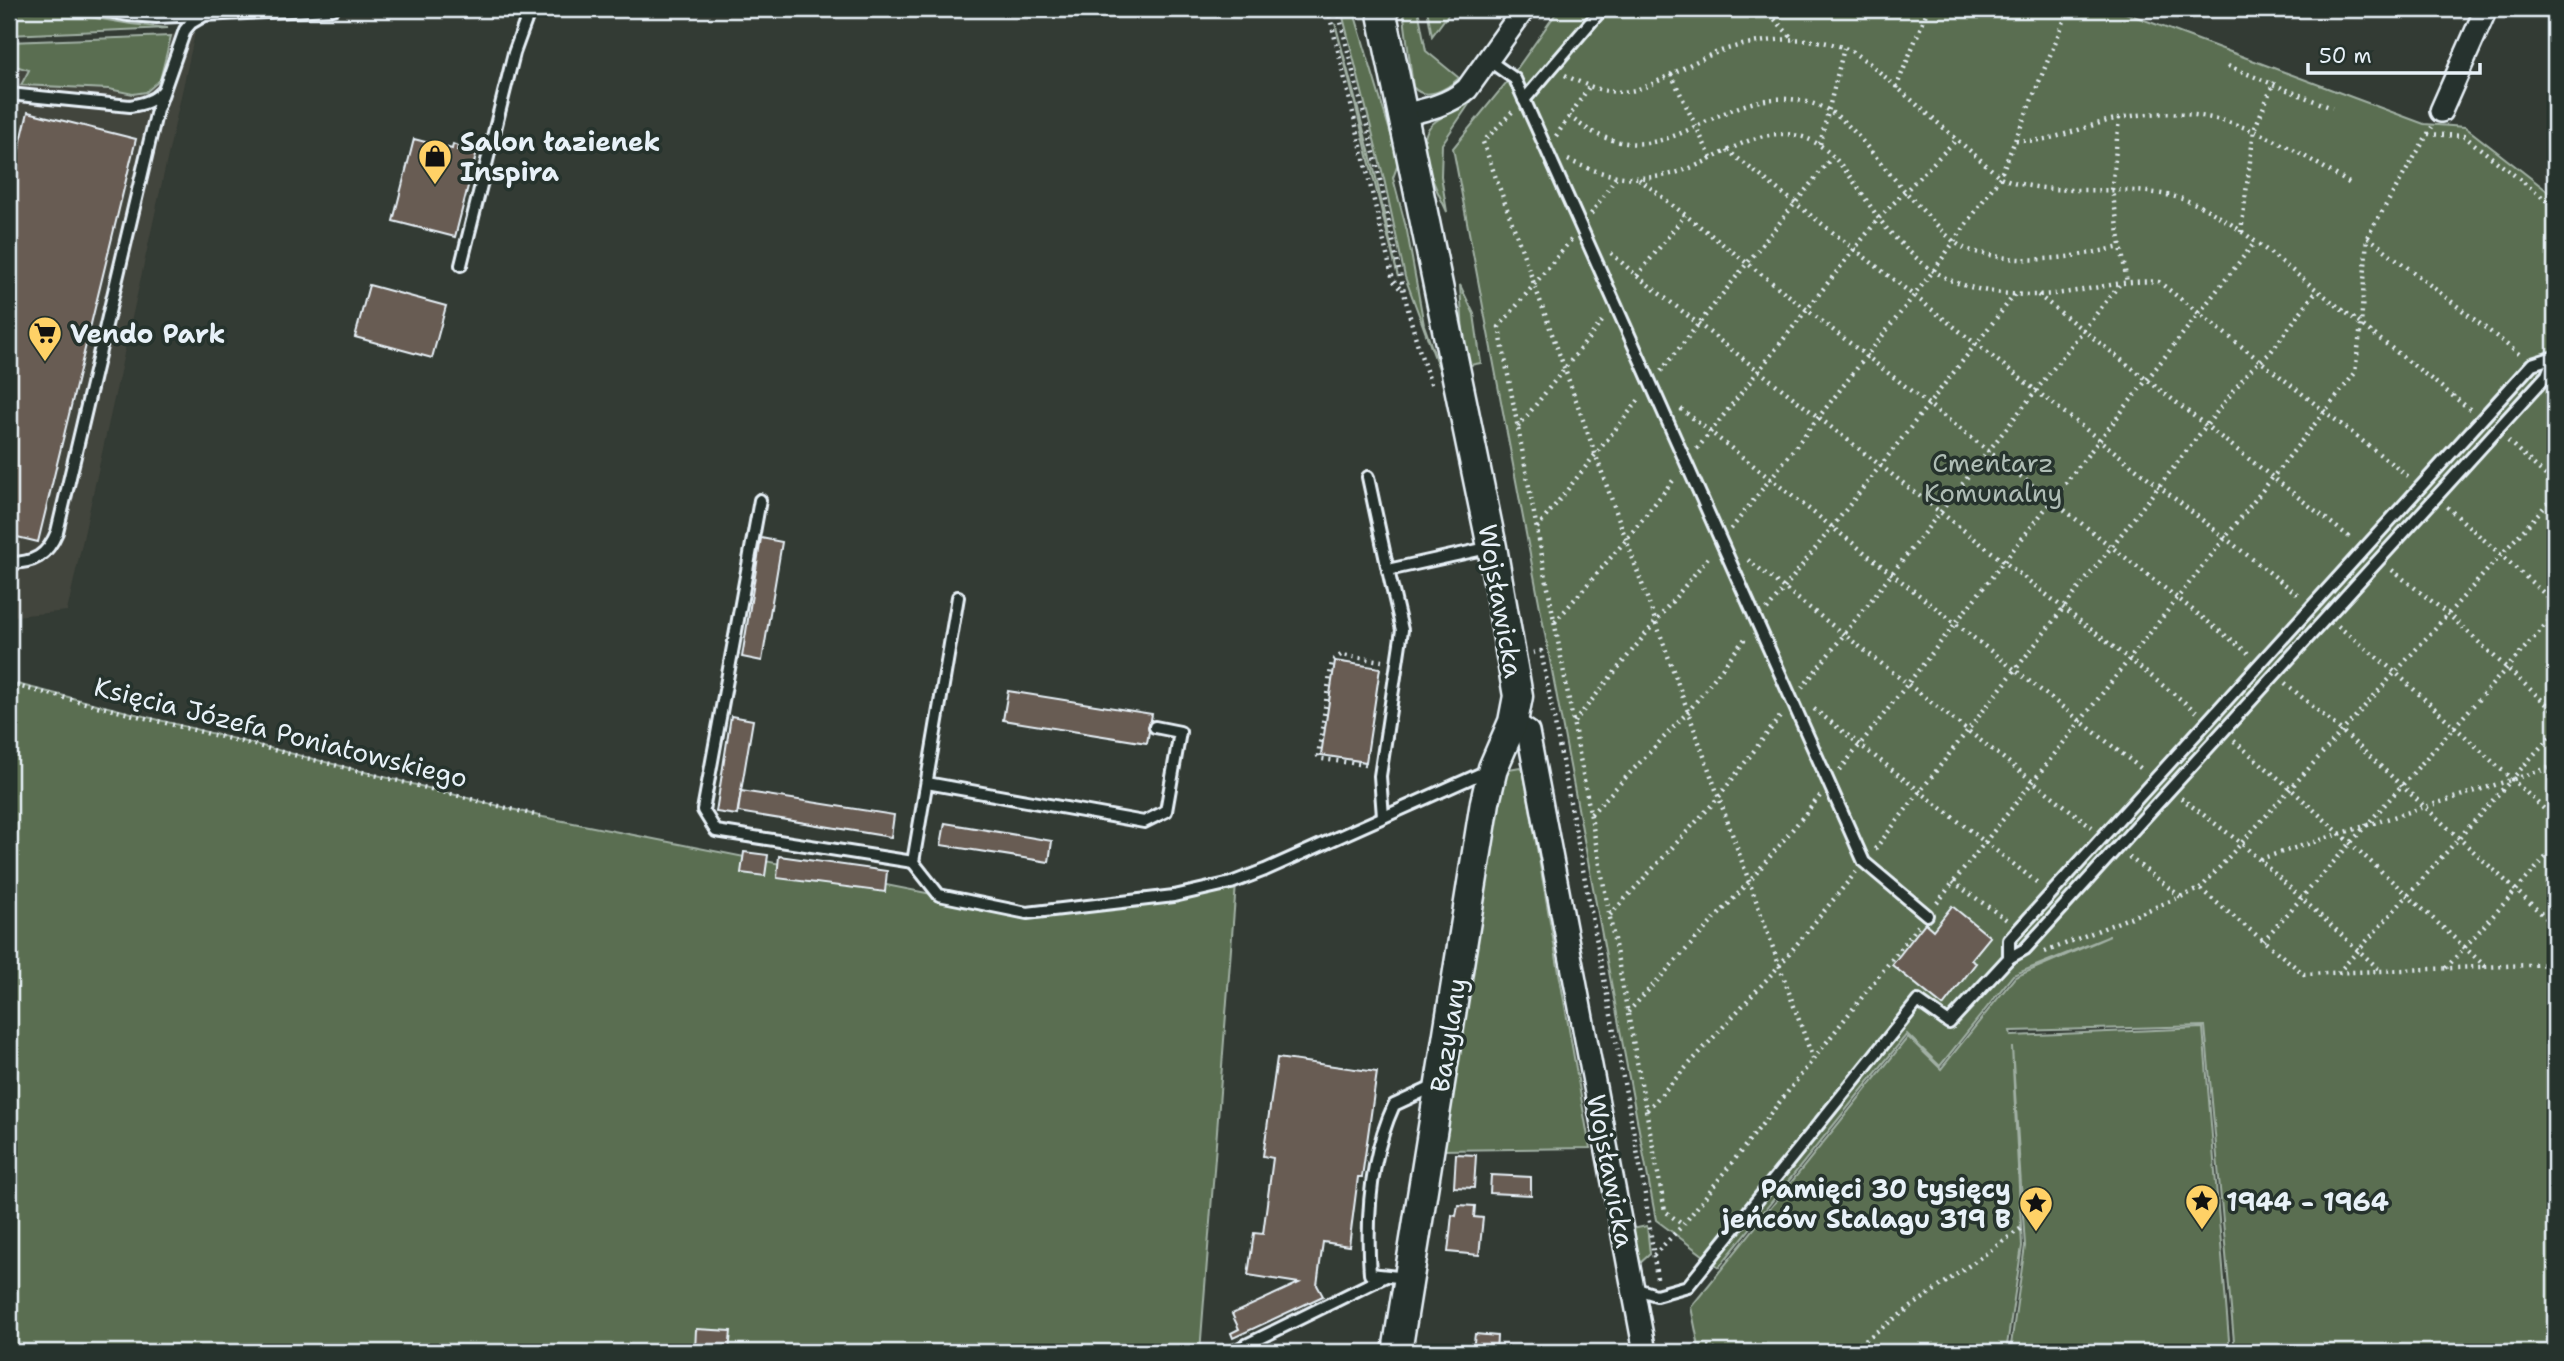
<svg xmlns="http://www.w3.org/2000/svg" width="2564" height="1361" viewBox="0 0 2564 1361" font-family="'Shantell Sans',sans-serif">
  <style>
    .built { fill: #43453d }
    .green { fill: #5a6e51; stroke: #a1b0a4; stroke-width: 2 }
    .building { fill: #675c52; stroke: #e8f1f8; stroke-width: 2 }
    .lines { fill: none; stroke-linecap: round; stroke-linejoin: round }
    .lane-casing { stroke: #e8f1f8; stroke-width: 16 }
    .street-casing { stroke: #e8f1f8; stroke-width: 26 }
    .secondary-casing { stroke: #e8f1f8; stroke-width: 33 }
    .path { stroke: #e8f1f8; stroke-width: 4.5; stroke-dasharray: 2 5; stroke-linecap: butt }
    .lane { stroke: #26332d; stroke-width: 10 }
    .street { stroke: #26332d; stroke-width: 21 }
    .secondary { stroke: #26332d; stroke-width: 28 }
    .labels { text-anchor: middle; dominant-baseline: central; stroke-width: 7; stroke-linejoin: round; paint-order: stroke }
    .poi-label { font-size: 26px; font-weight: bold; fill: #e8f1f8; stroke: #26332d; text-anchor: start }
    .park-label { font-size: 26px; fill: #afbdb5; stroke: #26332d }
    .street-label { font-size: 26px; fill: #e8f1f8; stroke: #26332d }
  </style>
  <rect width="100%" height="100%" fill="#333b34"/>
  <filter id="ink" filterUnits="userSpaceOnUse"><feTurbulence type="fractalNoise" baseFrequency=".0143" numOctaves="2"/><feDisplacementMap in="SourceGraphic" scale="14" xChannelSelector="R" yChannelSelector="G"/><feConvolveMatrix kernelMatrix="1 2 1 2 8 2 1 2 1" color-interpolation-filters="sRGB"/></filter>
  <g filter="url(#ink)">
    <path class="built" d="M195 33 67 611 14 616 9 641V45Z"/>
    <g class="green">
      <path d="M1341 9H1353L1399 161 1393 178 1407 231 1424 325 1453 407 1405 277 1384 179Z"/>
      <path d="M1403 9H1418L1426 51 1459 78C1447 89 1426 102 1413 87Z"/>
      <path d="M1427 9H1452L1432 36Z"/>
      <path d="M1559 9H2115L2424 124 2465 127 2550 193 2555 187V1352H2235L2205 1026 2010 1031 2011 1036 2203 1028 2230 1352H2010L2025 1246 2012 1047 2022 1246 2006 1352H1700L1691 1307 1908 1037 1941 1069 2015 977 2110 936 2013 975 1940 1066 1907 1034 1719 1267 1656 1220 1453 148 1511 77Z"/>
      <path d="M48 10 131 24 168 28 9 35V13Z"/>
      <path d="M1335 23 1375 173 1398 277Z"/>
      <path d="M171 36 160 80 146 92 133 94 109 89 21 85 29 70 9 64V42Z"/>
      <path d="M1476 94 1442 144 1441 176 1447 212C1437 189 1408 140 1436 121 1452 110 1461 111 1476 94Z"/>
      <path d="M1460 285 1474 314 1481 363 1465 366Z"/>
      <path d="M9 682 543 817 1027 913 1236 884 1200 1352H9Z"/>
      <path d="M1520 767 1524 774 1590 1148 1441 1150 1504 775 1509 769Z"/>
      <path d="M1647 1226 1650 1254 1639 1264 1632 1229Z"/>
    </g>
    <g class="building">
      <path d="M28 112 136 139 38 542 9 535V191Z"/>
      <path d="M414 139 452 149 453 144 458 146 457 150 461 151 462 147 477 151 455 237 393 221Z"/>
      <path d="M369 285 446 306 432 358 355 337Z"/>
      <path d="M761 538 782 542 762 661 742 657Z"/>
      <path d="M1335 661 1380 668 1366 762 1321 755Z"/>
      <path d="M1008 691 1152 714 1147 743 1003 720Z"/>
      <path d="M731 716 753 720 737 815 716 812Z"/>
      <path d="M741 791 894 815 891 837 738 812Z"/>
      <path d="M945 823 1052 841 1049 862 941 845Z"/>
      <path d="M744 852 768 855 765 876 741 873Z"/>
      <path d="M779 856 887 871 885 892 777 878Z"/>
      <path d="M1952 906 1990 937 1971 960 1976 963 1943 1006 1892 965 1925 923 1933 930Z"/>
      <path d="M1277 1058 1377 1072 1362 1177H1358L1349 1246 1323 1242 1317 1285 1323 1296 1233 1338 1231 1333 1239 1329 1232 1314 1299 1283 1248 1275 1254 1233 1263 1234 1273 1158 1263 1156Z"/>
      <path d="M1456 1154 1476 1155 1474 1188 1454 1187Z"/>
      <path d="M1491 1175 1531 1177V1195L1490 1193Z"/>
      <path d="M1458 1205 1475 1206 1474 1217 1483 1218 1479 1255 1448 1252 1452 1215 1456 1216Z"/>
      <path d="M696 1329 731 1331 729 1352H695Z"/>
      <path d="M1475 1334 1497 1336 1496 1352H1453L1454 1347 1473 1350Z"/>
    </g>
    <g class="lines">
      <g class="lane-casing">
        <g id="lane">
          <path d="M97 9 128 15 157 17 333 9"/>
          <path d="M1488 60 1515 79 1864 862 1927 915"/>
          <path d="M9 94 130 106C143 104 154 101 163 91"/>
          <path d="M1524 100 1602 9"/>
          <path d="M461 265 514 53 530 9"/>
          <path d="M1368 477 1388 570 1492 547"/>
          <path d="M760 500 703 810 716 831 913 862"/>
          <path d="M9 563C34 563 47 556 57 532L157 110 185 30 191 23 203 16"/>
          <path d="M958 597 913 862 939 895 1027 913 1174 896 1231 883 1265 870 1491 769"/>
          <path d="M927 783 1144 822 1166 811 1180 732 1155 727"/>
          <path d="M1383 817 1380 776 1402 630 1388 570"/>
          <path d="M2009 958V940L2532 364 2554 357"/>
          <path d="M1407 1278 1370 1274C1366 1218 1370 1157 1394 1105L1437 1085"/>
          <path d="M1634 1288 1656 1295 1688 1286 1918 1001 1949 1023 2009 958 2025 949 2547 375 2555 356"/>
          <path d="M1232 1352 1386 1276"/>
        </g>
      </g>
      <g class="street-casing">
        <g id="street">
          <path d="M2441 111 2486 9"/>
          <path d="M1402 115C1425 110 1449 105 1467 89L1524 9"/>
          <path d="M1513 722 1528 732 1645 1352"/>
        </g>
      </g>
      <g class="secondary-casing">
        <path id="secondary" d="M1381 9 1492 547 1518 696 1513 722 1493 768 1485 802 1397 1352"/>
      </g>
      <g class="path">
        <path d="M1328 9 1393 280 1402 291"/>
        <path d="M1338 9C1350 63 1365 116 1378 170 1395 243 1404 313 1431 384"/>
        <path d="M1765 9 1794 40"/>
        <path d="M2228 66 2332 108"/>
        <path d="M1671 74 1711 158"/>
        <path d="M1565 75C1633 111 1648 82 1708 56 1747 39 1805 33 1845 48 1853 51 1860 58 1868 62L2000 177C2055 201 2121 181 2179 198 2220 209 2269 253 2303 279 2359 323 2416 367 2472 411"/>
        <path d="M1896 88 1928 9"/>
        <path d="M1512 112 1483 142 1813 1059"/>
        <path d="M1569 116C1664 193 1712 82 1803 101 1835 108 1849 125 1869 149 1890 174 1910 198 1933 221 1943 231 1952 242 1964 248 1972 252 1982 253 1990 255 2035 265 2077 256 2121 247"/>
        <path d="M2119 118 2112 190 2127 283"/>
        <path d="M2428 134 2464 136 2555 207"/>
        <path d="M1556 136 1589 87"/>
        <path d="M2016 140C2050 145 2087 124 2120 118 2212 100 2273 136 2349 183"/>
        <path d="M1820 144 1844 48"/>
        <path d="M9 150 13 134"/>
        <path d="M1727 150 2301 597"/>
        <path d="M1568 160C1614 181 1652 185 1700 164 1732 150 1758 129 1794 135 1838 141 1862 200 1888 230 1906 250 1929 272 1955 282 1988 295 2035 298 2070 292 2099 288 2129 279 2159 282L2410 478"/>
        <path d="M1639 179 2248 653"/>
        <path d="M1591 214 1616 177"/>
        <path d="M2241 232 2254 130 2274 82"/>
        <path d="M2368 237 2519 354"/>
        <path d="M1571 240 1499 327 1665 1211 1683 1225 1918 926"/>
        <path d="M1611 253 1637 276 2197 712"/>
        <path d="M1637 276 1685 215"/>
        <path d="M2038 295 2352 539"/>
        <path d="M1661 371 1832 157"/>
        <path d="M1681 409 2143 770"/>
        <path d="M1518 427 1604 319"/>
        <path d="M2508 441 2555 484"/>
        <path d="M1697 449 1879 218 1956 140"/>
        <path d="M2447 507 2555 603"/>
        <path d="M1537 528 1641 397"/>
        <path d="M1731 529 1934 270 2000 177 2069 9"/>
        <path d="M1748 560 2092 827"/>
        <path d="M2392 570 2448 614 2555 712"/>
        <path d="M1767 610 2016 293"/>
        <path d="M1555 622 1626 540 1675 478"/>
        <path d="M2338 626 2395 672 2555 819"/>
        <path d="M1533 653 1541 651 1644 1187 1657 1278"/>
        <path d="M2285 683 2342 731 2555 926"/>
        <path d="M9 684 543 817"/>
        <path d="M1802 688 2119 285"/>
        <path d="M1814 709 2039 884"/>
        <path d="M1574 722 1710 555"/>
        <path d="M2234 741 2291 789 2486 967"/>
        <path d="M1366 765 1322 759 1318 756 1332 661 1341 655 1382 661"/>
        <path d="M1840 770 2255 242"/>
        <path d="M2181 798 2241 843 2381 971"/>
        <path d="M1591 814 1688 712 1747 636"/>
        <path d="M1875 849 2249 371 2270 353 2317 290"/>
        <path d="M2129 857 2181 897"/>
        <path d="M2260 859 2555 766"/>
        <path d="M1953 882 2007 920"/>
        <path d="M2200 889 2555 495"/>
        <path d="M1937 903 2355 373 2361 325 2367 237 2432 127"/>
        <path d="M1610 915 1718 798 1782 714"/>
        <path d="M2263 941 2555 614"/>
        <path d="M2045 952 2200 889 2304 974 2555 964"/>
        <path d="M2446 968 2555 847"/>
        <path d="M2338 973 2555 731"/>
        <path d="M1628 1012 1749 882 1820 796"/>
        <path d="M1647 1110 1779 966 1856 872"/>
        <path d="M1654 1255 1683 1225"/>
        <path d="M1665 1348 1708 1347 1719 1352"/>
        <path d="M1848 1352 2023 1227"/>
      </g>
      <use href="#lane" class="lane"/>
      <use href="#street" class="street"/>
      <use href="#secondary" class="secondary"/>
    </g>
  </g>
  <defs>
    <g id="shop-pin" transform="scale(1.75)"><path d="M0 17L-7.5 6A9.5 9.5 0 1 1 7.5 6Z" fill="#ffd166" stroke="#26332d"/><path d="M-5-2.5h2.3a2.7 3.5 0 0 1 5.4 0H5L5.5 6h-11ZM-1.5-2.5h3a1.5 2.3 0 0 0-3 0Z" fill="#111"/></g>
    <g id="supermarket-pin" transform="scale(1.75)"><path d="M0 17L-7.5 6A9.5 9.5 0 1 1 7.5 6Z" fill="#ffd166" stroke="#26332d"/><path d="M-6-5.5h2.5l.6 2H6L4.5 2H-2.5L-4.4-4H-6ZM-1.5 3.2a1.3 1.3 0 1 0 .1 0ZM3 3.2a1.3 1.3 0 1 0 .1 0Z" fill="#111"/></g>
    <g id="sight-pin" transform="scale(1.75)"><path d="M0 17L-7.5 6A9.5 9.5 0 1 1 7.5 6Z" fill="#ffd166" stroke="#26332d"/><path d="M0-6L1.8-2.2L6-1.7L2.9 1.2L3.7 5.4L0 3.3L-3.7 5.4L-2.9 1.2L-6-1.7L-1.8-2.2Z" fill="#111"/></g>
  </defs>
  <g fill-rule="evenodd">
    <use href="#shop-pin" x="435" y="156"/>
    <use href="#supermarket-pin" x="45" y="333"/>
    <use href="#sight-pin" x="2202" y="1201"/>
    <use href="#sight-pin" x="2036" y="1203"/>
  </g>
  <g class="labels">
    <g class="poi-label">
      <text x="460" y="141">Salon łazienek<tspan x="460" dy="30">Inspira</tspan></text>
      <text x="70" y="333">Vendo Park</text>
      <text x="2011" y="1188" text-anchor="end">Pamięci 30 tysięcy<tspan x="2011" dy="30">jeńców Stalagu 319 B</tspan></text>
      <text x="2226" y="1201">1944 - 1964</text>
    </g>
    <g class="park-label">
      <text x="1993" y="462">Cmentarz<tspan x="1993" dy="30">Komunalny</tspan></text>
    </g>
    <g class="street-label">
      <text transform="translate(1501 601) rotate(80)">Wojsławicka</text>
      <text transform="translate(281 732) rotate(14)">Księcia Józefa Poniatowskiego</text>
      <text transform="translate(1448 1035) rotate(-81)">Bazylany</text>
      <text transform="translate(1611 1171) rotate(79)">Wojsławicka</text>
    </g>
  </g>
  <rect width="2564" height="1361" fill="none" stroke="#26332d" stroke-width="35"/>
  <rect x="18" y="18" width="2529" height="1326" fill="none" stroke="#e8f1f8" stroke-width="2.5" filter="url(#ink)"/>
  <path d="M2308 63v10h172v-10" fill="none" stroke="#e8f1f8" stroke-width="3.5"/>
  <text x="2319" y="63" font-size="21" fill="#e8f1f8" stroke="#26332d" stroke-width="5" paint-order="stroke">50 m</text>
</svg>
